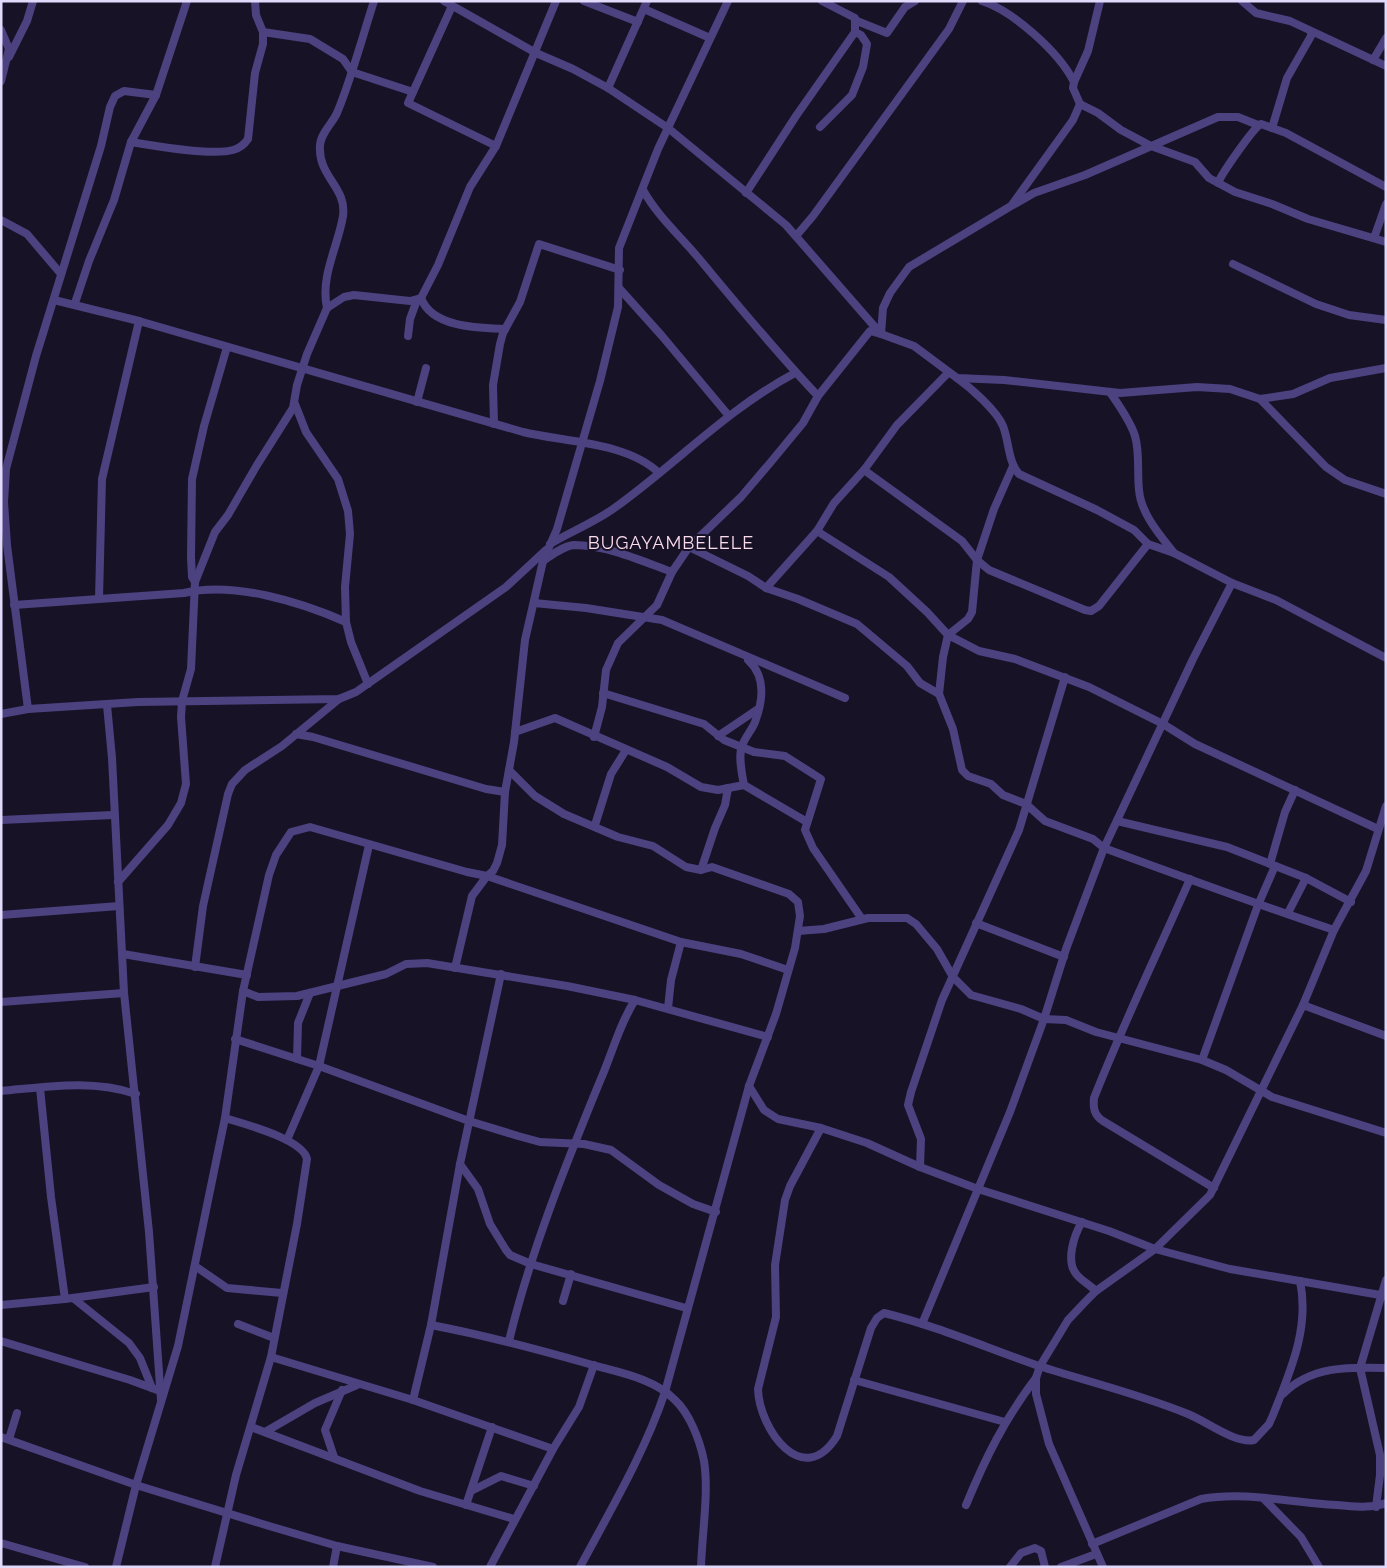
<svg xmlns="http://www.w3.org/2000/svg" width="1387" height="1568" viewBox="0 0 1387 1568" font-family="Raleway,sans-serif">
  <style>
    .lines { fill: none; stroke-linecap: round; stroke-linejoin: round }
    .street { stroke: #4c4280; stroke-width: 8 }
    .labels { text-anchor: middle; dominant-baseline: central; stroke-width: 4; stroke-linejoin: round; paint-order: stroke }
    .quarter-label { font-size: 18px; letter-spacing: 1px; fill: #fbdcec; stroke: #181226 }
  </style>
  <rect width="100%" height="100%" fill="#181226"/>
  <g class="lines">
    <g class="street">
      <path d="M444 1 536 53 573 69 608 88 668 128 786 225 881 334 914 346 957 378 1004 380 1120 393 1197 387 1230 389 1260 399 1326 467 1345 480 1386 494"/>
      <path d="M584 1 638 22"/>
      <path d="M982 1C1013 11 1059 52 1074 82"/>
      <path d="M1242 1 1256 13 1290 21 1386 66"/>
      <path d="M452 6 408 103 496 146"/>
      <path d="M644 9 710 38"/>
      <path d="M857 21 887 33 905 7 915 1"/>
      <path d="M1 30 9 49 1 81"/>
      <path d="M263 32 310 39 343 59 352 72 413 92"/>
      <path d="M9 57 27 21 33 1"/>
      <path d="M1373 60 1386 38"/>
      <path d="M608 88 647 1"/>
      <path d="M1080 104 1098 113 1121 130 1151 146 1195 162 1209 178 1235 192 1272 204 1308 219 1386 242"/>
      <path d="M820 127 852 95 863 67 867 44 861 35 855 32"/>
      <path d="M1272 128 1287 78 1311 36V32"/>
      <path d="M131 142C154 146 212 156 233 150 240 148 244 145 248 139L255 73 263 44V32L256 15 255 1"/>
      <path d="M1218 183C1222 173 1254 127 1261 124L1286 133 1386 187"/>
      <path d="M643 190C657 215 677 233 696 255 736 303 775 351 818 396"/>
      <path d="M746 193 796 116 855 32V18L822 1"/>
      <path d="M1013 205 1034 193 1085 175 1218 117H1238L1258 125"/>
      <path d="M1 220 27 234 61 274"/>
      <path d="M796 236 813 216 949 29 963 1"/>
      <path d="M1374 238 1386 204"/>
      <path d="M1233 264 1316 304 1349 315 1386 320"/>
      <path d="M619 288 662 336 729 416"/>
      <path d="M421 298C432 328 480 328 505 329"/>
      <path d="M54 300 139 321 523 432C564 442 627 442 659 473"/>
      <path d="M75 303 89 261 114 200 131 142 156 95 187 1"/>
      <path d="M327 308C320 276 338 247 343 216 347 187 318 177 320 146 320 134 332 124 337 113 352 77 362 38 374 1"/>
      <path d="M408 336 410 319 417 300"/>
      <path d="M957 378C971 388 997 411 1003 426 1009 441 1008 462 1019 474L1097 510 1134 530 1148 544 1174 553 1232 583 1276 600 1386 658"/>
      <path d="M1110 392C1119 406 1130 420 1135 436 1140 453 1137 472 1139 490 1141 514 1160 535 1174 553"/>
      <path d="M1260 399 1293 394 1330 378 1386 368"/>
      <path d="M417 402 426 368"/>
      <path d="M295 404 306 432 338 479 348 511 350 534 345 587 346 622"/>
      <path d="M494 424 493 385 500 344 503 333 520 302 539 244 620 270"/>
      <path d="M1013 466 994 509 977 560 972 612 968 619 948 635 943 657 939 694 953 729 962 770 968 776 991 784 1003 795 1026 804 1045 821 1093 839 1104 848C1180 876 1256 904 1334 930"/>
      <path d="M864 470 962 541 977 560 989 570 1085 610 1091 611 1099 606 1148 544"/>
      <path d="M817 531 889 577 927 612 948 635 979 651 1015 659 1089 687 1163 724 1195 744 1378 829"/>
      <path d="M550 544C570 532 593 523 613 509 675 465 727 409 795 373"/>
      <path d="M689 547 748 576 766 588 798 599 857 624 907 666 920 683 939 694"/>
      <path d="M543 561C552 555 563 546 574 545 607 545 642 561 672 572"/>
      <path d="M195 582 192 577 191 557 192 479 204 426 227 347"/>
      <path d="M766 588 817 531 834 503 864 470 897 425 948 373"/>
      <path d="M99 599 102 479 139 321"/>
      <path d="M534 603 586 608 662 620 845 698"/>
      <path d="M14 605 184 593C233 581 301 602 346 622L351 642 368 684"/>
      <path d="M748 660C766 676 763 701 755 722 752 730 745 737 742 746 738 756 742 774 744 785L807 822"/>
      <path d="M603 693 704 724 724 740 754 752 785 756 821 779 805 830 813 848 862 919"/>
      <path d="M107 705 112 758 124 993 149 1232 161 1400"/>
      <path d="M28 709 7 545 4 502 6 469 36 356 101 146 110 107 115 96 124 91 156 95"/>
      <path d="M1 714 28 709 138 702 339 699 356 692 506 587 546 550"/>
      <path d="M515 732 555 718 667 767 701 787 718 790 744 785"/>
      <path d="M296 734 313 737 486 789 505 792"/>
      <path d="M718 736 758 709"/>
      <path d="M594 737 602 707 606 670 618 643 657 605 672 572 689 547 741 497 770 463 803 423 818 396 870 331 881 334 883 308 890 293 909 267 1011 206 1073 120 1080 104 1073 88 1074 82 1088 51 1100 1"/>
      <path d="M509 770 535 796 564 814 618 837 653 846 686 867 701 870 712 867 789 894 798 902 800 916 795 948 776 1014 749 1086 665 1392C644 1454 611 1509 580 1567"/>
      <path d="M1 820 113 815"/>
      <path d="M1117 821 1227 847 1306 878 1351 902"/>
      <path d="M595 825 611 774 626 750"/>
      <path d="M1270 864 1285 812 1295 790"/>
      <path d="M701 870 715 828 725 805 728 788"/>
      <path d="M1190 879C1158 952 1123 1024 1094 1098 1093 1108 1094 1115 1103 1121L1214 1188"/>
      <path d="M118 882 168 825 181 803 186 784 181 717 182 701 191 669 195 582 215 532 228 515 257 465 293 408 297 385 307 354 327 308 344 297 354 295 410 301 421 298 438 265 470 187 496 146 556 1"/>
      <path d="M1288 913 1306 878"/>
      <path d="M1 915 119 906"/>
      <path d="M976 923 1064 957"/>
      <path d="M798 931 824 929 868 918H907L916 924 937 949 953 977 971 995 1021 1009 1044 1019 1066 1020 1096 1032 1202 1060 1226 1070 1272 1097 1386 1133"/>
      <path d="M123 954 247 975"/>
      <path d="M195 967 203 906 228 794 232 784 245 770 282 746 339 699"/>
      <path d="M455 968 472 896 487 876 681 942 741 954 788 970"/>
      <path d="M243 991 258 997 297 996 386 974 406 964 427 963 567 986 635 1000 768 1037"/>
      <path d="M1 1002 124 993"/>
      <path d="M1303 1005 1386 1036"/>
      <path d="M668 1008 671 980 681 942"/>
      <path d="M235 1039 319 1066 469 1121 518 1136 540 1142 584 1144 611 1150 659 1185 693 1204 716 1212"/>
      <path d="M297 1059 298 1023 310 993"/>
      <path d="M1202 1060 1258 905 1275 866"/>
      <path d="M749 1086 764 1110 778 1119 821 1128 867 1143 920 1167 978 1189 1109 1231 1155 1249 1230 1269 1386 1296"/>
      <path d="M40 1088 51 1197 65 1299"/>
      <path d="M1 1091C46 1087 92 1079 136 1094"/>
      <path d="M821 1128 790 1186 785 1200 775 1265 776 1317 758 1389C759 1429 803 1491 837 1436L871 1328 877 1318 884 1313C937 1326 987 1348 1039 1366 1089 1382 1139 1394 1188 1414 1206 1421 1235 1444 1254 1440L1269 1424 1273 1415C1290 1372 1310 1328 1300 1281"/>
      <path d="M287 1140 319 1066 369 845"/>
      <path d="M460 1164 478 1189 490 1224 506 1250 510 1255 531 1264 686 1308"/>
      <path d="M920 1167 921 1139 908 1105 911 1092 942 1000 1019 830 1065 677"/>
      <path d="M1082 1222C1074 1235 1065 1262 1077 1275 1082 1281 1090 1285 1096 1291"/>
      <path d="M195 1266 227 1288 282 1293"/>
      <path d="M73 1298 129 1343 140 1358 152 1388"/>
      <path d="M563 1301 571 1274"/>
      <path d="M1 1305 65 1299 154 1287"/>
      <path d="M238 1324 274 1338"/>
      <path d="M922 1324 1010 1112 1044 1019 1066 949 1104 848 1193 659 1232 583"/>
      <path d="M431 1325C485 1335 536 1349 589 1364 617 1372 654 1378 675 1400 690 1414 700 1441 704 1461 709 1492 702 1534 701 1567"/>
      <path d="M1 1341 130 1380 160 1391"/>
      <path d="M509 1341C530 1253 566 1164 600 1081 612 1054 619 1025 635 1000"/>
      <path d="M271 1357 413 1400 553 1449"/>
      <path d="M854 1380 1005 1422"/>
      <path d="M1283 1394C1311 1366 1347 1367 1386 1368"/>
      <path d="M413 1400 431 1325 460 1164 501 974"/>
      <path d="M251 1427 420 1491 514 1519"/>
      <path d="M265 1432 315 1403 357 1385"/>
      <path d="M1 1437 136 1485 269 1526 337 1546 433 1567"/>
      <path d="M9 1439 17 1413"/>
      <path d="M334 1457 325 1430 342 1390"/>
      <path d="M471 1491 501 1476 534 1486"/>
      <path d="M1264 1499 1301 1537 1319 1567"/>
      <path d="M466 1505 492 1427"/>
      <path d="M966 1505C985 1459 1005 1418 1036 1378"/>
      <path d="M1376 1507 1380 1475V1455L1360 1368 1386 1280"/>
      <path d="M1 1543 85 1567"/>
      <path d="M1092 1544 1201 1499C1246 1491 1291 1503 1336 1505 1353 1506 1369 1509 1386 1503"/>
      <path d="M116 1567 136 1485 178 1346 225 1118 243 991 269 875 276 855 291 832 310 827 467 872 487 876 493 871 497 863 502 845 505 792 514 742 525 640 543 561 557 529 600 381 618 307 619 248 658 149 728 1"/>
      <path d="M215 1567 236 1475 271 1357 297 1224 307 1159C303 1139 244 1124 225 1118"/>
      <path d="M333 1567 337 1546"/>
      <path d="M490 1567 553 1449 579 1407 594 1365"/>
      <path d="M1010 1567 1021 1553 1035 1548 1041 1551 1045 1567"/>
      <path d="M1061 1567 1096 1554"/>
      <path d="M1103 1567 1049 1444 1036 1394V1378L1040 1366 1068 1320 1086 1301 1096 1291 1155 1249 1210 1195 1303 1005 1334 930 1366 871 1386 806"/>
    </g>
  </g>
  <g class="labels">
    <g class="quarter-label">
      <text x="671" y="542">BUGAYAMBELELE</text>
    </g>
  </g>
  <rect width="1387" height="1568" fill="none" stroke="#e2dafb" stroke-width="5"/>
</svg>
